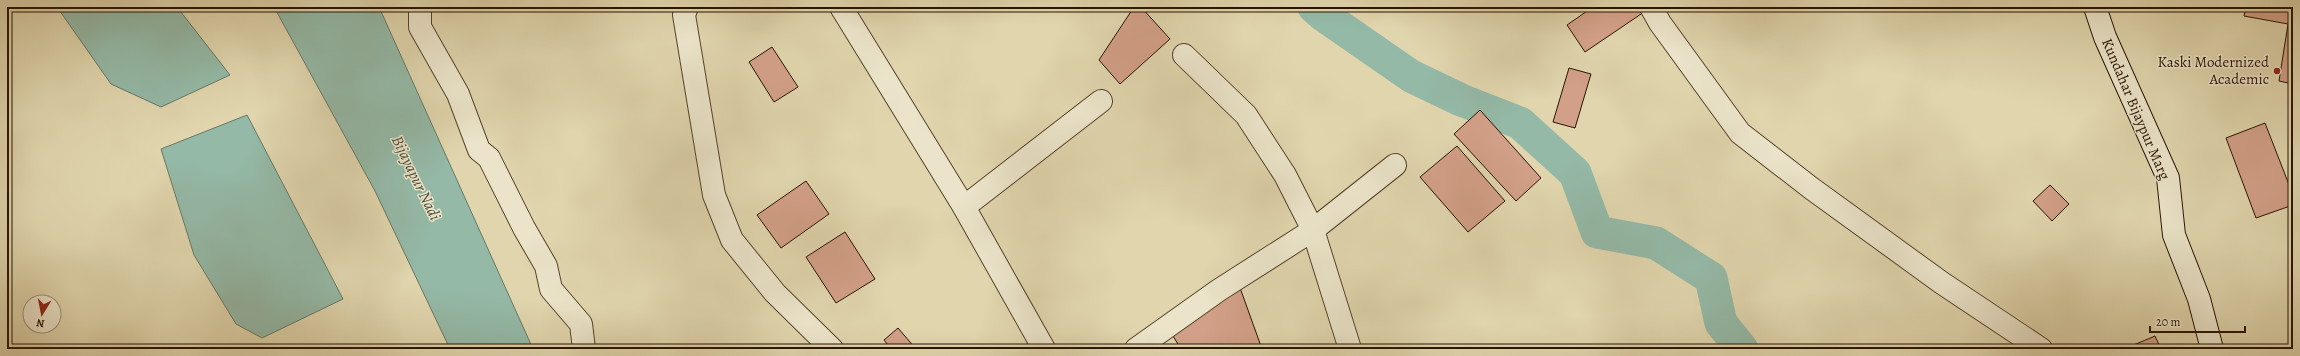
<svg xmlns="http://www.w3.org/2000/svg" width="2300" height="356" viewBox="0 0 2300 356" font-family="Alegreya,serif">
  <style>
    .water { fill: #94b9a7; stroke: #697764 }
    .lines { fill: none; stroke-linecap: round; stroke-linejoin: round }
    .canal { stroke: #94b9a7; stroke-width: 33 }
    .building { fill: #d2a088; stroke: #281400 }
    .minor-casing { stroke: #56442b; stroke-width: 24 }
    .secondary-casing { stroke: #281400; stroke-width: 24 }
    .minor { stroke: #ebe4ca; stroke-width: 22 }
    .secondary { stroke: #ebe4ca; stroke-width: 22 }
    .poi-dot { fill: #8f2418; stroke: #ebe4ca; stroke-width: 1.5 }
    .labels { text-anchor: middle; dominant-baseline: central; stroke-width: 3; stroke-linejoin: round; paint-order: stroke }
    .poi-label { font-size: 15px; fill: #281400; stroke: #ebe4ca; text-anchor: end }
    .street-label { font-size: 15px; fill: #281400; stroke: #ebe4ca }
    .water-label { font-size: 16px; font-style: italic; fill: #4e4e3a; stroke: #ebe4ca }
  </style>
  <rect width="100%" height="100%" fill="#e0d5ad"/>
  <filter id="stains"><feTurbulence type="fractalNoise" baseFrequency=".005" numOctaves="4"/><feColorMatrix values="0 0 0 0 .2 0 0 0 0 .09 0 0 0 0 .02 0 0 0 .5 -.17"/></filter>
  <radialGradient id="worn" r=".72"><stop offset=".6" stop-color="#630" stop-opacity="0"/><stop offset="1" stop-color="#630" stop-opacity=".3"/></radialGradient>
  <g class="water">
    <path d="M57 7H177L230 75 161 107 111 84Z"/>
    <path d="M274 7H379L533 349H450L375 191Z"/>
    <path d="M247 115 343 299 262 338 236 324 194 255 161 149Z"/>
  </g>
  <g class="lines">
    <path class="canal" d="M1314 7 1323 15 1411 76 1461 100 1520 123 1575 173 1597 232 1656 243 1711 278 1721 323 1742 349"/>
  </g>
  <g class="building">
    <path d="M1134 7H1141L1170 39 1120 84 1099 60Z"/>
    <path d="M1593 7H1640L1644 12 1585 52 1567 25Z"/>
    <path d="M2246 7H2293V84L2279 81 2288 24 2244 16Z"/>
    <path d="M772 47 798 87 774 102 749 62Z"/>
    <path d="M1569 68 1591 74 1575 128 1553 122Z"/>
    <path d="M1480 110 1541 178 1516 201 1454 134Z"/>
    <path d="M2265 123 2293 195V205L2256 218 2226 138Z"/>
    <path d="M1457 146 1505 201 1468 232 1420 177Z"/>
    <path d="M806 181 829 214 781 248 757 215Z"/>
    <path d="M2050 185 2069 204 2052 221 2033 201Z"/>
    <path d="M845 232 875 279 836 303 806 257Z"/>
    <path d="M1239 285 1262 349H1181L1173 336Z"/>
    <path d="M898 328 916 349H891L884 340Z"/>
    <path d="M2155 336 2161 349H2124Z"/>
  </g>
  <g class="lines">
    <g class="minor-casing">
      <g id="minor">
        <path d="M420 7V27L458 94 479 150 489 158 524 228 546 266 551 289 581 324 584 349"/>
        <path d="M687 7 684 15 714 195 732 240 775 293 832 349"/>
        <path d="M841 7 964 207 1044 349"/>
        <path d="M1651 7 1660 23 1740 133 1811 188 1942 283 2041 349"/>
        <path d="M1184 55 1246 115 1285 175 1313 230 1350 349"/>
        <path d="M964 207 1101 101"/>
        <path d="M1136 349 1219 290 1313 230 1395 165"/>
      </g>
    </g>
    <g class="secondary-casing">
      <path id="secondary" d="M2095 7 2105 37 2168 178 2174 235 2199 299 2212 349"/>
    </g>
    <use href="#minor" class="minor"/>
    <use href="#secondary" class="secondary"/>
  </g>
  <circle class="poi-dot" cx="2277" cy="71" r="4"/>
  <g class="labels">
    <g class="poi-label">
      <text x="2269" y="62">Kaski Modernized<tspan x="2269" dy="17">Academic</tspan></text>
    </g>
    <g class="street-label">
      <text transform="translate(2136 109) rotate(67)">Kundahar Bijaypur Marg</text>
    </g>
    <g class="water-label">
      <text transform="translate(416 178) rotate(64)">Bijayapur Nadi</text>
    </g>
  </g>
  <rect width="2300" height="356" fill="none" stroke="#e0d5ad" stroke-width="24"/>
  <rect x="8" y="8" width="2284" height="340" fill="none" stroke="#281400" stroke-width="2"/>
  <rect x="12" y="12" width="2276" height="332" fill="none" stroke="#281400"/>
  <g transform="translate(42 314) rotate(190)"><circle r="19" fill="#ebe4ca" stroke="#9d9179"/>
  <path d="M0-3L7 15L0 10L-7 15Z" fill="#8f2418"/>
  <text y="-6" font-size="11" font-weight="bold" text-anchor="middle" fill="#281400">N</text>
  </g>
  <path d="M2150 326v6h95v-6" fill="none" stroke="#281400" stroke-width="2"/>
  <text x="2156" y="326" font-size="12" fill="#281400" stroke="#ebe4ca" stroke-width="3" paint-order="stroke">20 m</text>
  <rect width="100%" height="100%" filter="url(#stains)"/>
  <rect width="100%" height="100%" fill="url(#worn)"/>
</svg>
